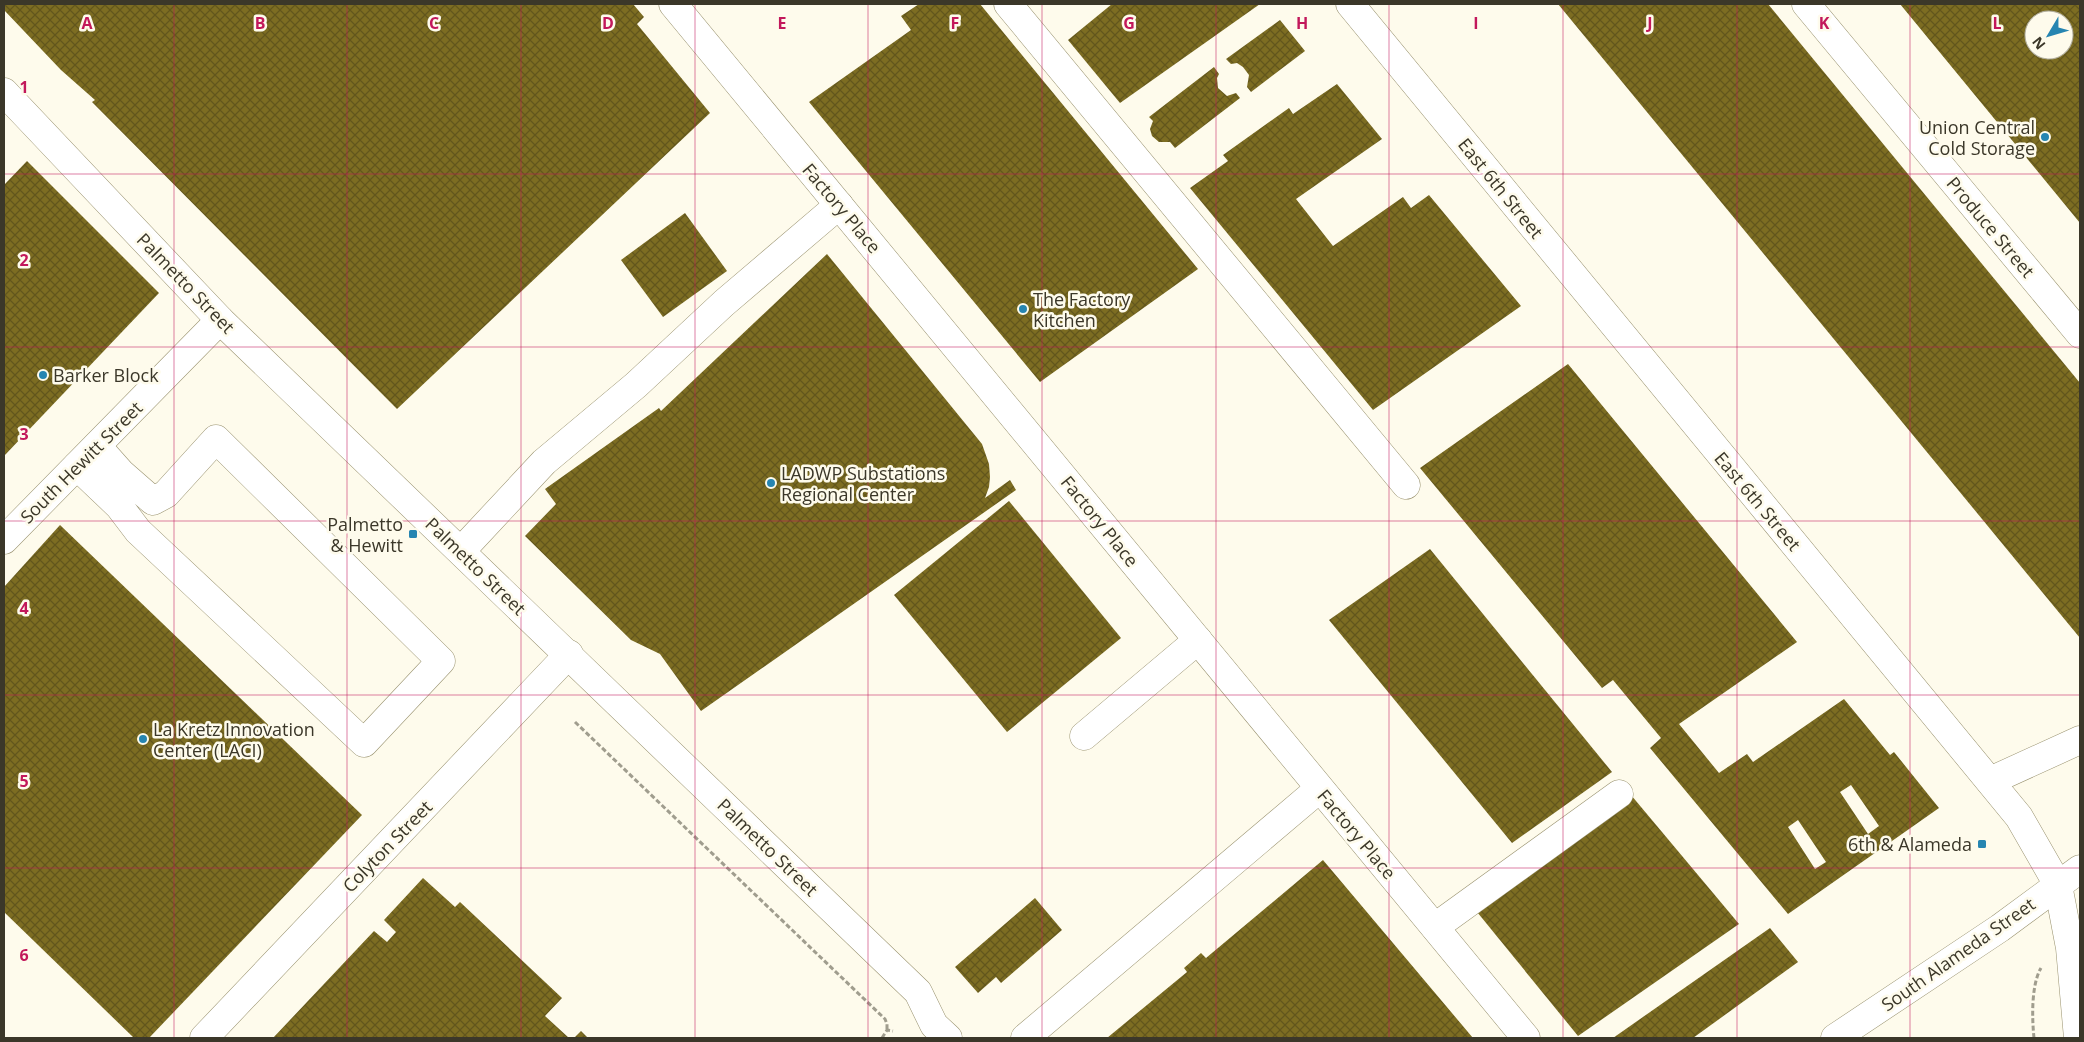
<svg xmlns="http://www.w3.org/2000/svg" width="2084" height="1042" viewBox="0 0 2084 1042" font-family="'Open Sans',sans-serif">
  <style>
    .building { fill: url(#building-cross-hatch); fill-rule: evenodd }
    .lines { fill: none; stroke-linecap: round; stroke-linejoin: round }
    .minor-casing { stroke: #99926f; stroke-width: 29 }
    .major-casing { stroke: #99926f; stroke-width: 29 }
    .path { stroke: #a09d8e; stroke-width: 3; stroke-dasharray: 5 2.5; stroke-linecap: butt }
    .minor { stroke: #fff; stroke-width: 28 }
    .major { stroke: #fff; stroke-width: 28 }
    .grid { fill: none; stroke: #c2185b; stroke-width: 1; stroke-opacity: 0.55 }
    .poi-dot { fill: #2685b1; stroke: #fefbec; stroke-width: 2 }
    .labels { text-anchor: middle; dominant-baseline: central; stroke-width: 5; stroke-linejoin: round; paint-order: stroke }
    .poi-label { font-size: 18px; fill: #3b3729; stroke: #fefbec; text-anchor: start }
    .street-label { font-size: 18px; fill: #3b3729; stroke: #fefbec }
    .grid-label { font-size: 16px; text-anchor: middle; font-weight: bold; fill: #c2185b; stroke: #fefbec; stroke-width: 5; stroke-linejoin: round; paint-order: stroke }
  </style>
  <defs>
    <pattern id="building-cross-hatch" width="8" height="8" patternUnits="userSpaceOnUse" patternTransform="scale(1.25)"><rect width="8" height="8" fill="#7d6d22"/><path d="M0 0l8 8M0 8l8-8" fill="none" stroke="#62561c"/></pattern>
  </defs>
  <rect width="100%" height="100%" fill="#fefbec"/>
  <g class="building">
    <path d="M4 4H633L644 17 637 24 710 113 397 409 92 102 95 100 61 70 4 10Z"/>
    <path d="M919 4H980L1198 269 1040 382 809 102 911 30 901 16Z"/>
    <path d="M1112 4H1260L1120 103 1068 40Z"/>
    <path d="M1558 4H1768L2080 383V638Z"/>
    <path d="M1900 4H2080V223ZM2034 20H2064V50H2034Z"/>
    <path d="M1280 20 1305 51 1251 92 1247 87 1249 75 1243 67 1237 63 1231 64 1226 59Z"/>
    <path d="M1214 67 1219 74 1217 78 1218 88 1227 96 1236 93 1240 98 1175 148 1170 142H1159L1152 136 1150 129 1153 121 1149 117Z"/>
    <path d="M1337 84 1382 139 1296 199 1333 246 1403 197 1411 208 1429 195 1521 306 1373 410 1190 188 1228 161 1223 155 1289 108 1293 114Z"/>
    <path d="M27 161 159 293 4 456V185Z"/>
    <path d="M685 213 727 271 663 317 621 260Z"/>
    <path d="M827 254 982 444 989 464 990 477 989 487 985 498 1010 480 1016 490 701 711 660 654 631 640 525 536 556 504 545 489 659 408 661 411Z"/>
    <path d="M1568 364 1797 642 1679 724 1719 773 1747 754 1753 762 1844 699 1890 755 1894 752 1939 808 1788 914 1650 748 1661 738 1613 680 1602 688 1420 468ZM1851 785 1879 826 1868 834 1840 792ZM1798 820 1826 862 1815 869 1788 827Z"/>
    <path d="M1009 501 1121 638 1007 732 894 595Z"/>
    <path d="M60 525 362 815 149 1038H134L4 912V587Z"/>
    <path d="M1430 549 1612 772 1512 843 1329 620Z"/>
    <path d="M1631 795 1739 924 1578 1036 1473 907Z"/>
    <path d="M1323 860 1473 1038H1107L1187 972 1184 968 1201 953 1206 958Z"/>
    <path d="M423 878 455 907 460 902 562 998 545 1016 569 1038H273L374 931 387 942 396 932 384 920Z"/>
    <path d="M1035 898 1062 930 1001 983 996 977 978 993 955 967Z"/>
    <path d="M1770 928 1798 962 1693 1038H1613Z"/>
    <path d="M581 1031 588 1038H574Z"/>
  </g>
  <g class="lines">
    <g class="minor-casing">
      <g id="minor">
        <path d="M673 4 1526 1038"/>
        <path d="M1008 4 1406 485"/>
        <path d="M1806 4 2080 334"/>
        <path d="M4 92 220 320 918 992 934 1025 948 1038"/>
        <path d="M77 466 119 506 138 531 364 743 441 661 216 439 166 494 153 501 121 473 97 446"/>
        <path d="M4 540 220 320"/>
        <path d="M461 551 544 462 636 385 724 303 839 205"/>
        <path d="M1084 736 1198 640"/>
        <path d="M1990 781 2080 740"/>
        <path d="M1435 927 1619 794"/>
        <path d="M204 1038 569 654"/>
        <path d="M1025 1038 1319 789"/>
      </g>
    </g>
    <g class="major-casing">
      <g id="major">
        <path d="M1350 4 2019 817 2058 885 2070 948 2078 1038"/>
        <path d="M1835 1038 2000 928 2080 869"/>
      </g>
    </g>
    <g class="path">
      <path d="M575 722 885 1019 887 1024V1030"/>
      <path d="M882 1038 887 1030 893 1031"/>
      <path d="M2034 1038C2032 1019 2031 985 2041 968"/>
    </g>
    <use href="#minor" class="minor"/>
    <use href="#major" class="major"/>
  </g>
  <path class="grid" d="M174 4V1038M347 4V1038M521 4V1038M695 4V1038M868 4V1038M1042 4V1038M1216 4V1038M1389 4V1038M1563 4V1038M1737 4V1038M1910 4V1038M4 174H2080M4 347H2080M4 521H2080M4 695H2080M4 868H2080"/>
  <g class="poi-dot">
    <circle cx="2045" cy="137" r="5"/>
    <circle cx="1023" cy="309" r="5"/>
    <circle cx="43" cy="375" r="5"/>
    <circle cx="771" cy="483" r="5"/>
    <rect x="408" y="529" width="10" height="10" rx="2.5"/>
    <circle cx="143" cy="739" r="5"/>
    <rect x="1977" y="839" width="10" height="10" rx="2.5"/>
  </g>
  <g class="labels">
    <g class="poi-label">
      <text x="2035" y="127" text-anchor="end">Union Central<tspan x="2035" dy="21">Cold Storage</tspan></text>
      <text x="1033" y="299">The Factory<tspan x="1033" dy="21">Kitchen</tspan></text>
      <text x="53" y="375">Barker Block</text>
      <text x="781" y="473">LADWP Substations<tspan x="781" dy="21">Regional Center</tspan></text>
      <text x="403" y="524" text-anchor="end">Palmetto<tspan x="403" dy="21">&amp; Hewitt</tspan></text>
      <text x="153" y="729">La Kretz Innovation<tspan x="153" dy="21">Center (LACI)</tspan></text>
      <text x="1972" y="844" text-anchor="end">6th &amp; Alameda</text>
    </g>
    <g class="street-label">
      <text transform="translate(1501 188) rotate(51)">East 6th Street</text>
      <text transform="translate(842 208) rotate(50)">Factory Place</text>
      <text transform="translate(1991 227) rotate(50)">Produce Street</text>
      <text transform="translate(186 283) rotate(46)">Palmetto Street</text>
      <text transform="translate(81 462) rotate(-45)">South Hewitt Street</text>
      <text transform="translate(1758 501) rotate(50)">East 6th Street</text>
      <text transform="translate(1100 521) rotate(51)">Factory Place</text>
      <text transform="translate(476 566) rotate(44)">Palmetto Street</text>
      <text transform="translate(1357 834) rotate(50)">Factory Place</text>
      <text transform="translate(387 846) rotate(-46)">Colyton Street</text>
      <text transform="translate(768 847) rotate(44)">Palmetto Street</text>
      <text transform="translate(1958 954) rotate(-35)">South Alameda Street</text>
    </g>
  </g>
  <g class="grid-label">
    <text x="87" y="29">A</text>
    <text x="260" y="29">B</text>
    <text x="434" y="29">C</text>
    <text x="608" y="29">D</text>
    <text x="782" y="29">E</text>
    <text x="955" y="29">F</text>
    <text x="1129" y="29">G</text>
    <text x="1302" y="29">H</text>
    <text x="1476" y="29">I</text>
    <text x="1650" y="29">J</text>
    <text x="1824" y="29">K</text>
    <text x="1997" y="29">L</text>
    <text x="24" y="93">1</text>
    <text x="24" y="266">2</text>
    <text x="24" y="440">3</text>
    <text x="24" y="614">4</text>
    <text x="24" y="787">5</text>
    <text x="24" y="961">6</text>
  </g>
  <rect width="2084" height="1042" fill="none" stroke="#3b3729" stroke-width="10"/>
  <g transform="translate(2049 35) rotate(232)"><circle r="24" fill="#fefbec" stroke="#b0ad9e"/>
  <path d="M0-4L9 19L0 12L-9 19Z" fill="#2685b1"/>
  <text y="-8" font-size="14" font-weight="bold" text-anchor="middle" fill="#3b3729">N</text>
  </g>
</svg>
